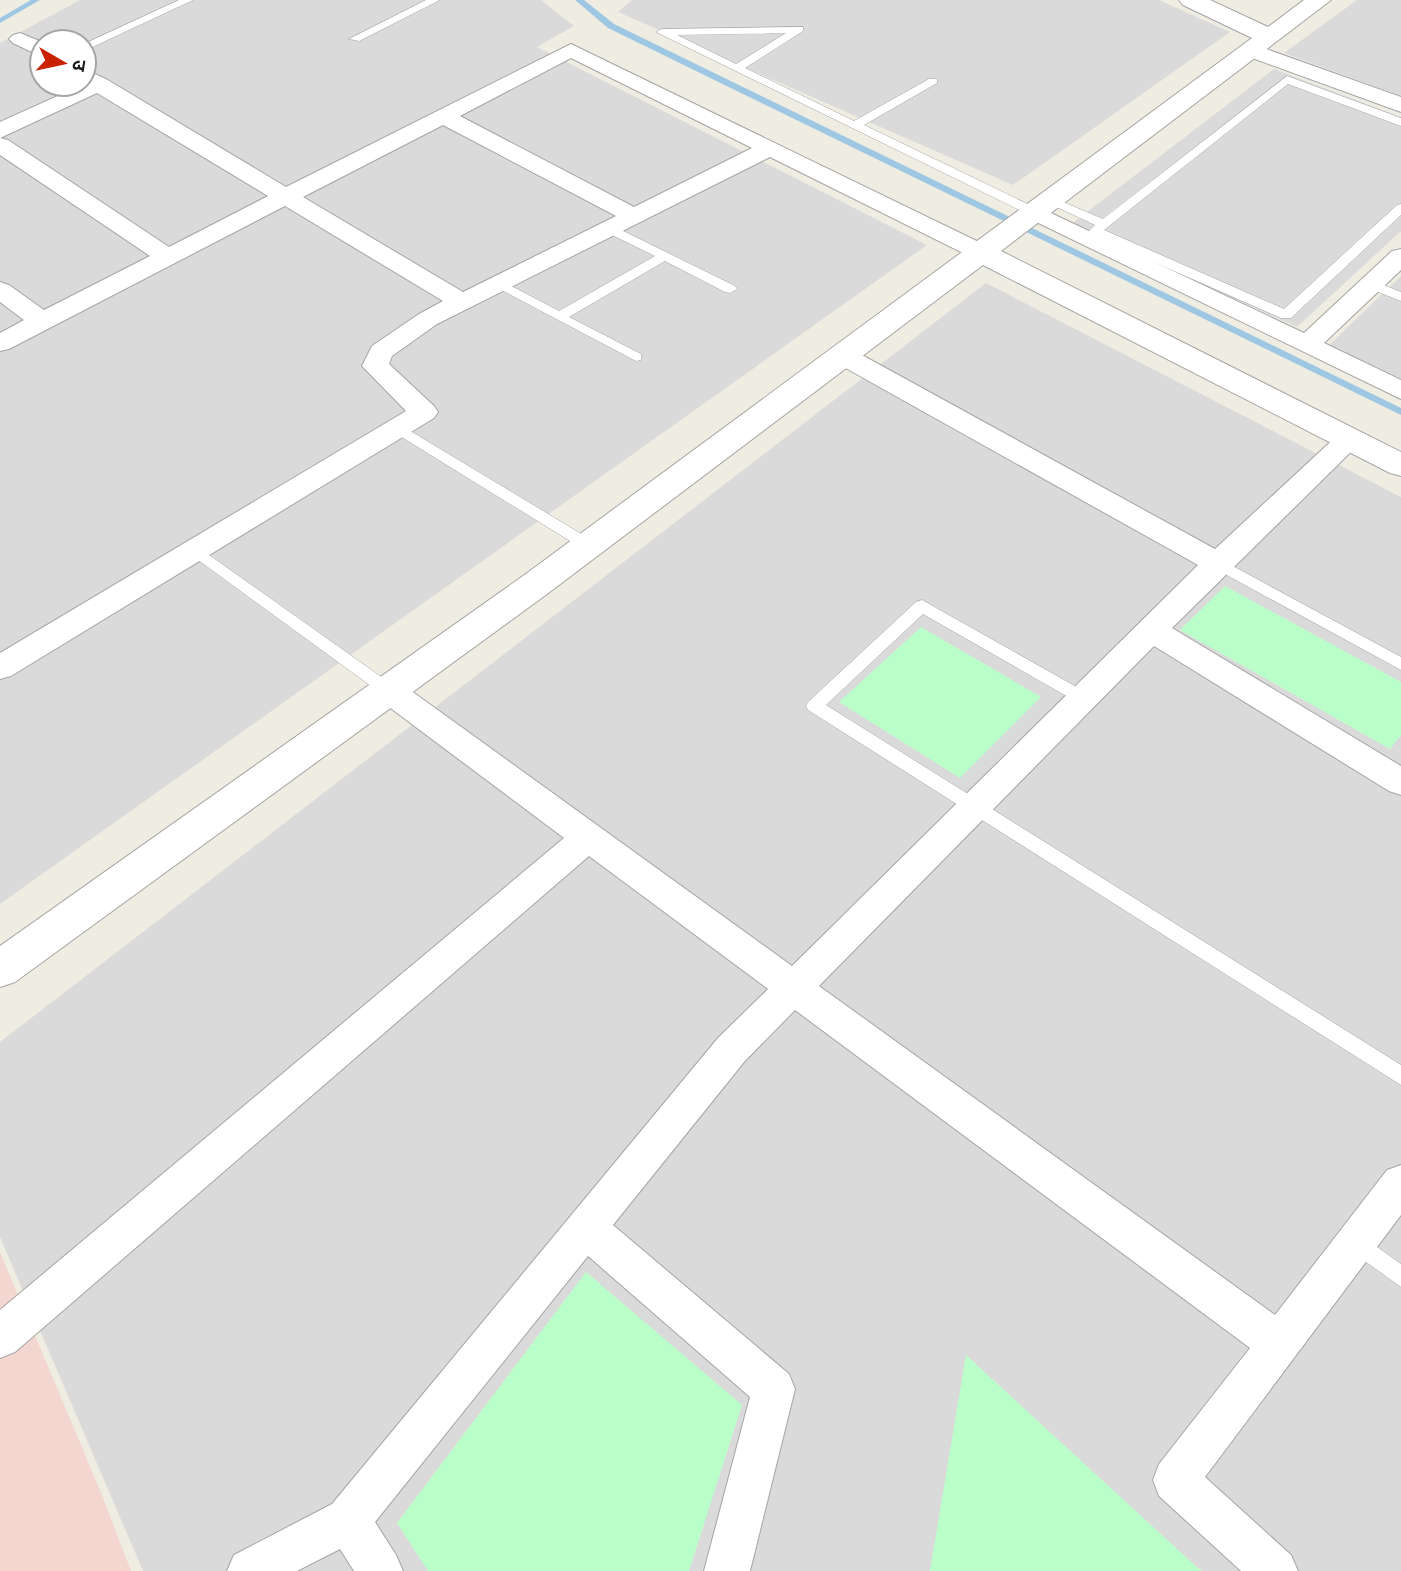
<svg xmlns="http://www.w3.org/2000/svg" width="1401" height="1571" viewBox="0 0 1401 1571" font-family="Helvetica,'Noto Sans Devanagari',sans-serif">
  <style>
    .residential { fill: #dbdada; fill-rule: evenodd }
    .commercial { fill: #f2d6cf }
    .park { fill: #baffca }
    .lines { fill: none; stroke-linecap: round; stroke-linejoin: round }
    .stream { fill: #9dc7e2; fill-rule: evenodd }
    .service-casing { stroke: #a4a4a4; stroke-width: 1 }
    .minor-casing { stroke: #a4a4a4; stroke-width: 2 }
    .tertiary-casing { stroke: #a4a4a4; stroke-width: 2 }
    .service { fill: #fff; fill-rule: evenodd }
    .minor { fill: #fff; fill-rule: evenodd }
    .tertiary { fill: #fff; fill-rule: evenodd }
  </style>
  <rect width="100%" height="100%" fill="#efede2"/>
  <g class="residential">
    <path d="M80 0H541L574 26 537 47 927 245 0 904V43ZM42 42H84V84H42Z"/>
    <path d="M632 0H1159L1230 32 1013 185 618 12Z"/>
    <path d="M1357 0H1401V96L1284 53Z"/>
    <path d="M1274 69 1401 117V231L1297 327 1070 225Z"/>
    <path d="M1401 276V382L1327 347Z"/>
    <path d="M986 283 1401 497V1571H143L0 1237V1042Z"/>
  </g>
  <path class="commercial" d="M0 1252 104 1500 131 1571H0Z"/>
  <g class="park">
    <path d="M1225 586 1401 682V735L1390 749 1180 630Z"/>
    <path d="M921 627 1041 697 960 778 839 702Z"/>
    <path d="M586 1272 742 1405 689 1571H428L397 1523Z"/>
    <path d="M966 1355 1201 1571H930Z"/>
  </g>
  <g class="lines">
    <g class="stream">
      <path d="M31 0H40L0 23V18Z"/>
      <path d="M575 0H584L614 24 1401 408V415L608 28Z"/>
    </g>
    <g class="service-casing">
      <g id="service">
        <path d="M179 0H193L84 51V44Z"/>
        <path d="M426 0H440L359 41 349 39Z"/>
        <path d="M803 27V31L745 68 854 121 929 79H937V83L864 125 1038 209V215H1030L656 32 662 29ZM786 33 736 64 677 35Z"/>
        <path d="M1287 76 1401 118V126L1288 84 1104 230 1284 309 1397 205 1401 204V215L1291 318H1281L1090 234 1089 231 1095 225 1044 201 1050 197 1054 198 1103 219Z"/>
        <path d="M609 224 735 286 737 289 730 293 725 292 665 261 569 317 641 354V360L636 361 490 284 497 280 502 281 559 311 655 256 604 231 603 228Z"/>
        <path d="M1371 280 1401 292V301L1366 287V281Z"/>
        <path d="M397 423 593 541 596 545 593 549H583L392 431 390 428Z"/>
        <path d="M195 545 394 686 396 690 394 694H382L190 554 187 550Z"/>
        <path d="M1218 558 1401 657V670L1212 567 1210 563 1212 559Z"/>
        <path d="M922 600 1089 694 1091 698 1089 702H1077L923 614 826 705 1401 1065V1085L808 710 806 706 808 702 916 602Z"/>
        <path d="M1356 1232 1401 1264V1287L1348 1249 1345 1242 1348 1235Z"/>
      </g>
    </g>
    <g class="minor-casing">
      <g id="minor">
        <path d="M20 33 42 42V57L13 43 9 39 13 35Z"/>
        <path d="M571 44 989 247 992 252 989 257 980 259 971 257 770 157 437 324 392 356 389 364 434 406 438 412 434 418 11 676 0 679V653L406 411 362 366 372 346 419 314 443 301 285 206 9 349 0 351V333L24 320 0 302V282L9 285 44 310 150 256 0 155V138L8 140 169 247 268 196 97 93 0 138V122L84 84V69L106 79 286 187ZM571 58 752 148 634 207 460 116ZM443 125 616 216 463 292 303 197Z"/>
        <path d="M1252 44 1401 97V112L1244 55 1241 50 1244 45Z"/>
        <path d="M1034 205 1304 333 1392 251 1401 249V270L1324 343 1401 380V399L1026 217 1022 212 1026 207Z"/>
        <path d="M842 347 851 349 1215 549 1340 433 1350 430 1360 433 1364 439 1172 628 1401 766V795L1389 791 1154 646 819 986 1275 1315 1387 1170 1401 1165V1215L1205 1477 1291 1555 1298 1571H1241L1159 1496 1153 1480 1159 1464 1250 1348 795 1010 744 1062 613 1225 789 1374 795 1389 750 1571H704L750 1397 588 1256 375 1522 396 1555 403 1571H354L340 1549 297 1571H227L234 1555 332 1504 718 1038 768 989 589 856 15 1352 0 1358V1310L564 838 377 698 372 690 377 682 388 678 399 682 792 966 1198 565 833 361 829 355 833 349Z"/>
      </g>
    </g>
    <g class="tertiary-casing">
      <path id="tertiary" d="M1179 0H1210L1268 27 1304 0H1331L1001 251 1401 452V476L1390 473 983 265 547 594 15 982 0 987V946L523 576 1252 38 1183 5Z"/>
    </g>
    <use href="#service" class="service"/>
    <use href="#minor" class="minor"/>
    <use href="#tertiary" class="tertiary"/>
  </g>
  <g transform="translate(63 63) rotate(99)"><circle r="33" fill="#ffffff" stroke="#a5a5a5" stroke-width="2"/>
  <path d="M0-5L12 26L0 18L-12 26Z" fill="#ca2100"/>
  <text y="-10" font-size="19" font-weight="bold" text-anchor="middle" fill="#1d1d1d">उ</text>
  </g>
</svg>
